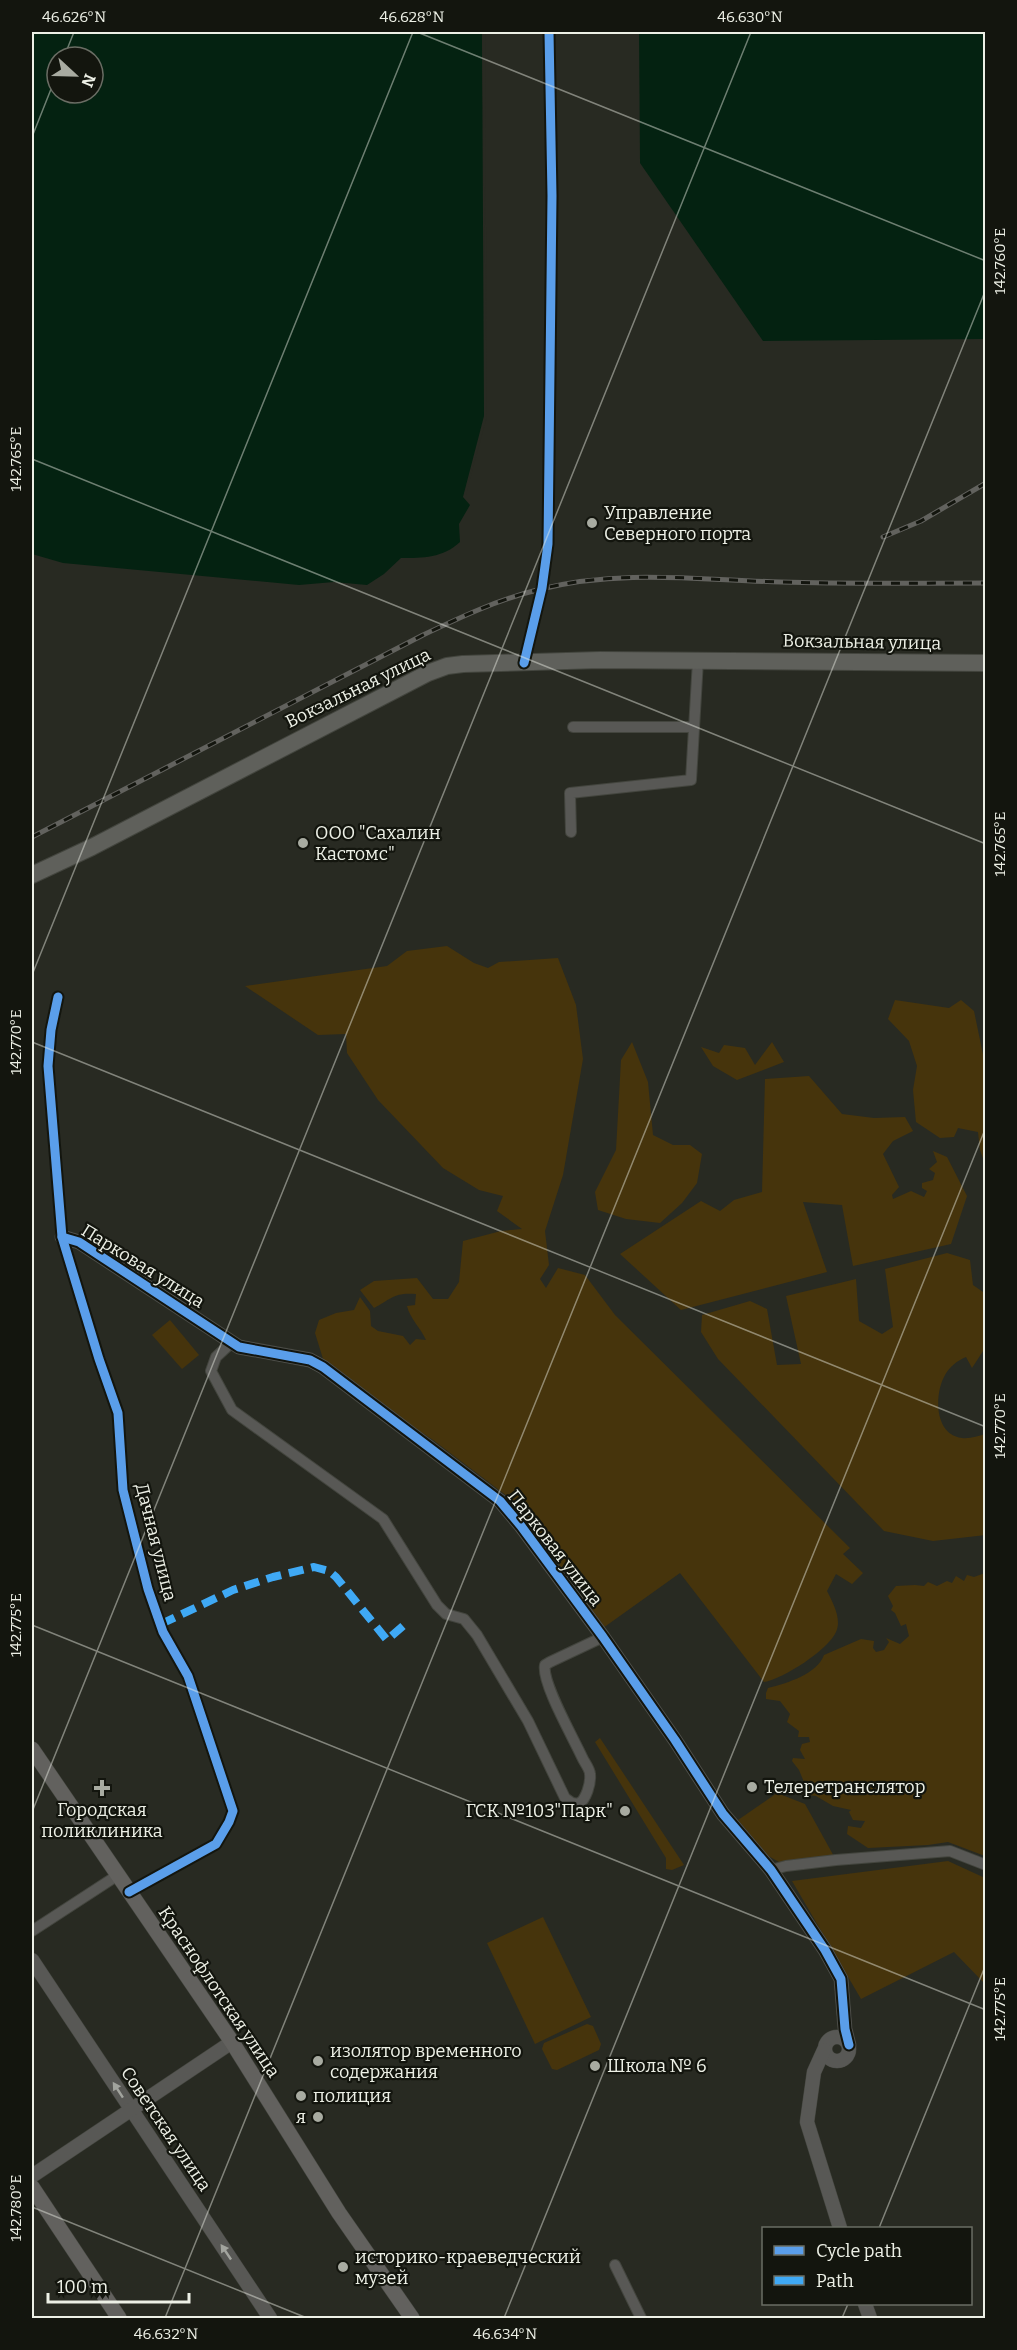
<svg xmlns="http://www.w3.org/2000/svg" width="1017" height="2350" viewBox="0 0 1017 2350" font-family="Bitter,serif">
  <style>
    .green { fill: #46340c }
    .water { fill: #042211; fill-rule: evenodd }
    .pier { fill: #282a22 }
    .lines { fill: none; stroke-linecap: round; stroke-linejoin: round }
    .minor-casing { stroke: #43453e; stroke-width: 12 }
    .tertiary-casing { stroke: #43453e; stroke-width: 15 }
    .secondary-casing { stroke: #43453e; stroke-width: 16 }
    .primary-casing { stroke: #43453e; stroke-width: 18 }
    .minor { stroke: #585855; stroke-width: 10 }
    .tertiary { stroke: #585855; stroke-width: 14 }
    .secondary { stroke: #62615e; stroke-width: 15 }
    .primary { stroke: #5f605b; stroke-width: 16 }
    .rail-casing { stroke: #62625e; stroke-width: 5 }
    .rail { stroke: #13150e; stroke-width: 3; stroke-dasharray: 9; stroke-linecap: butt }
    .quiet { stroke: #3fa9f5; stroke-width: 8; stroke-dasharray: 15 8; stroke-linecap: butt }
    .cycleway-casing { stroke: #13150e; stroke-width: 13 }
    .cycleway { stroke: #5a9eea; stroke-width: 9 }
    .oneway { fill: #a2a49e }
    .ticks { fill: none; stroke: #edf0e6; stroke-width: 1.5; stroke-opacity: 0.45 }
    .poi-dot { fill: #a8aba1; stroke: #13150e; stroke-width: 2 }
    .labels { text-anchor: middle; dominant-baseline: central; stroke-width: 4.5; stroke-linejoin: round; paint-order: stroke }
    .poi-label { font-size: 18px; fill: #edf0e6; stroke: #13150e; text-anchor: start }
    .street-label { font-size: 18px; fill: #edf0e6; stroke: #13150e }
    .neatline { fill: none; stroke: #edf0e6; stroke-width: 2 }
    .ticks-label { font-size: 15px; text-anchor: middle; fill: #edf0e6 }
  </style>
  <rect width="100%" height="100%" fill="#282a22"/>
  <g class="green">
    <path d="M447 946 474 963 488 968 499 962 558 958 576 1005 583 1059 563 1175 545 1231 549 1265 540 1279 546 1288 558 1268 585 1275 615 1315 850 1548 843 1554 863 1573 852 1584 836 1574 827 1591C833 1603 842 1619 836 1632 828 1650 783 1679 764 1682L680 1573 603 1628 507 1496 433 1440 377 1403 324 1362 315 1333 319 1320 336 1313 354 1310 360 1297 370 1311 371 1326 378 1331 403 1336 410 1345 416 1339 426 1340C421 1328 410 1319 407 1306L415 1305 416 1294C394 1292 391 1299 374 1308L360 1290 374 1281 417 1278 433 1299H448L459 1282 463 1241 501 1231 522 1229 497 1211 503 1196 479 1190 443 1168 378 1100 347 1053 346 1034 318 1035 245 986 387 966 407 951Z"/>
    <path d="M895 1000 949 1008 961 1000 974 1011 985 1064V1164L980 1150 978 1132 958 1128 954 1137 940 1138 916 1122 913 1090 917 1066 909 1041 888 1019Z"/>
    <path d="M632 1042 648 1082 653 1135 673 1145H690L702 1154 697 1183 682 1203 660 1223 626 1219 598 1210 595 1192 616 1150 621 1060Z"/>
    <path d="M772 1042 784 1062 737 1080 713 1066 701 1047 719 1053 724 1045 745 1048 755 1065Z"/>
    <path d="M809 1076 842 1114 874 1118 905 1117 913 1131 893 1141 883 1154 899 1187 892 1195 893 1199 911 1191 924 1197 927 1191 922 1188V1183L933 1180 935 1173 929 1169 937 1162 933 1151 947 1157 967 1196 951 1244 853 1266 842 1205 803 1202 827 1272 681 1310 620 1254 701 1201 720 1211 734 1200 762 1192 765 1079Z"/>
    <path d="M947 1253 970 1260 973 1285 983 1292 985 1348 972 1368 966 1357C957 1361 950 1366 945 1375 934 1394 934 1435 962 1438 970 1439 978 1436 985 1434L986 1535 933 1541 884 1531 718 1359 701 1332 702 1315 750 1301 767 1309 777 1365 801 1364 786 1296 856 1279 859 1321 882 1334 893 1327 885 1269Z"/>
    <path d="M170 1320 199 1355 182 1369 152 1335Z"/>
    <path d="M985 1573V1856L948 1842 928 1845 868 1848 847 1834 848 1826 861 1828 865 1821 853 1820 849 1812 851 1810 833 1806 816 1796 800 1794 789 1787 790 1783 804 1782 799 1770 792 1761 793 1758 805 1759 800 1750 802 1744 810 1742 809 1737H798L799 1731 787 1722 790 1714 780 1701 766 1699V1693L768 1688C788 1683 817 1674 824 1655L861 1639 874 1641 873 1648 876 1652 884 1650 889 1642 886 1638 900 1644 909 1636 906 1624 901 1626 895 1613 891 1610 893 1606 888 1596 896 1586 915 1585 924 1586 928 1582 937 1586 947 1581 952 1583 956 1576 964 1581 967 1575 974 1577Z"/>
    <path d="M600 1738 684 1865 672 1870 666 1869V1858L595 1742Z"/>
    <path d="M777 1793 805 1804 836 1860 786 1866 765 1854 738 1820Z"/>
    <path d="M948 1861 985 1878V1984L954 1952 861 1999 792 1881Z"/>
    <path d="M543 1917 591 2017 535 2044 487 1943Z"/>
    <path d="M587 2024 593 2026 601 2044 599 2050 557 2070 552 2069 542 2049 544 2043Z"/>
  </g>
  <g class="water">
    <path d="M32 32H482L484 416 463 497 470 505 459 524 460 542C443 558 423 558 401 558L384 574 367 585 334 582 299 585 63 563 32 554ZM57 57H93V93H57Z"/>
    <path d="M639 32H985V339L763 341 640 163Z"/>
  </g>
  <path class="pier" d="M482 32H485L487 416 466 495H464L487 417Z"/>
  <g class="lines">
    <g class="minor-casing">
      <g id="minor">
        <path d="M524 663 542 588 548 544 552 196 549 32"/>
        <path d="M573 727H694"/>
        <path d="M571 832 570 793 691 780 698 660"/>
        <path d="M58 997 51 1030 48 1066 62 1237 99 1359 118 1413 123 1490 148 1589 163 1632 188 1676 233 1811 229 1822 216 1844 129 1892"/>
        <path d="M231 1343 216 1357 211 1371 232 1410 383 1519 437 1605 446 1614 464 1619 477 1635 528 1721 565 1798 572 1803 579 1804C586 1799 591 1784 590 1774 590 1769 584 1762 582 1757 574 1739 541 1682 545 1665L550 1662 603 1637"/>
        <path d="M771 1870 786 1866 836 1860 950 1851 986 1865"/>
        <path d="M32 1931 118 1875"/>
        <path d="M615 2265 641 2318"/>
      </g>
    </g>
    <g class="tertiary-casing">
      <g id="tertiary">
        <path d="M62 1237 79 1242 239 1347 310 1360 323 1367 500 1501 521 1526 603 1637 675 1740 723 1814 771 1870 825 1950 841 1979 845 2029 849 2045"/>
        <path d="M32 1960 270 2318"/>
        <circle cx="837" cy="2049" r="12"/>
        <path d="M824 2050 814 2072 807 2122 840 2228"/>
        <path d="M32 2176 232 2042"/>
        <path d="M865 2304 870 2318"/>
      </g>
    </g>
    <g class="secondary-casing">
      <g id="secondary">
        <path d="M32 1749 232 2042 339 2213 412 2318"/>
        <path d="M32 2187 119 2318"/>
      </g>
    </g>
    <g class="primary-casing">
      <path id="primary" d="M32 875 92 847 428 673 447 666 463 664 600 660 986 663"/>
    </g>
    <use href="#minor" class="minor"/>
    <use href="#tertiary" class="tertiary"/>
    <use href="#secondary" class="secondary"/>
    <use href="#primary" class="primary"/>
    <g class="rail-casing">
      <g id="rail">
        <path d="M883 537 921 521 986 483"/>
        <path d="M32 837 423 635C461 617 499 599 541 589 620 569 700 580 781 582 849 584 917 583 986 583"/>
      </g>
    </g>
    <use href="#rail" class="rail"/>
    <path class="quiet" d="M161 1624 233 1590 273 1577 314 1567 329 1571 336 1577 387 1640 404 1625"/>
    <g class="cycleway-casing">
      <g id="cycleway">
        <path d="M524 663 542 588 548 544 552 196 549 32"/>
        <path d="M58 997 51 1030 48 1066 62 1237 99 1359 118 1413 123 1490 148 1589 163 1632 188 1676 233 1811 229 1822 216 1844 129 1892"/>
        <path d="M62 1237 79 1242 239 1347 310 1360 323 1367 500 1501 521 1526 603 1637 675 1740 723 1814 771 1870 825 1950 841 1979 845 2029 849 2045"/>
      </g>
    </g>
    <use href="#cycleway" class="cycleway"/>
  </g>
  <defs><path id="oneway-solid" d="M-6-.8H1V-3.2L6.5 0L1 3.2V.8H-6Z" transform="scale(1.5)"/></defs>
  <g class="oneway">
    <use href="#oneway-solid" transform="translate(118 2090) rotate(-123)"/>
    <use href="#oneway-solid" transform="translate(226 2252) rotate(-124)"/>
  </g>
  <path class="ticks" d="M417 32 986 261M64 57 74 32M32 137 57 74M32 459 986 844M32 975 413 32M32 1042 986 1427M32 1625 986 2010M32 1812 751 32M32 2207 307 2318M879 2228 986 1964M165 2318 986 289M504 2318 986 1127M842 2318 848 2304"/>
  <g class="poi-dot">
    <circle cx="592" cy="523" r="6"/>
    <circle cx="303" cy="843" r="6"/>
    <circle cx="752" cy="1787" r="6"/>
    <path d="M99 1779h6v6h6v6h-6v6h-6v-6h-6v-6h6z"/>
    <circle cx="625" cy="1811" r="6"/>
    <circle cx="318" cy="2061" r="6"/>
    <circle cx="595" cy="2066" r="6"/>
    <circle cx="301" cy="2096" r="6"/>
    <circle cx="318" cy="2117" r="6"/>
    <circle cx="343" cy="2267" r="6"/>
  </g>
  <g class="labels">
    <g class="poi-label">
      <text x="604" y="513">Управление<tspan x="604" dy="21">Северного порта</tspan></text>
      <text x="315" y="833">ООО "Сахалин<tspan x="315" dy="21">Кастомс"</tspan></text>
      <text x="764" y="1787">Телеретранслятор</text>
      <text x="102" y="1810" text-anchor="middle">Городская<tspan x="102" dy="21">поликлиника</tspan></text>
      <text x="613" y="1811" text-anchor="end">ГСК №103"Парк"</text>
      <text x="330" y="2051">изолятор временного<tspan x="330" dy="21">содержания</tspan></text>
      <text x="607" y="2066">Школа № 6</text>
      <text x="313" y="2096">полиция</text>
      <text x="306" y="2117" text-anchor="end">я</text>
      <text x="355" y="2257">историко-краеведческий<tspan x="355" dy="21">музей</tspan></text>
    </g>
    <g class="street-label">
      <text transform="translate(862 642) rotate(1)">Вокзальная улица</text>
      <text transform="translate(358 688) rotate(-26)">Вокзальная улица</text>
      <text transform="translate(143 1266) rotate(32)">Парковая улица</text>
      <text transform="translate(156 1542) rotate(76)">Дачная улица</text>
      <text transform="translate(555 1548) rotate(52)">Парковая улица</text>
      <text transform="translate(219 1992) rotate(56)">Краснофлотская улица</text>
      <text transform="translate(166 2129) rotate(56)">Советская улица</text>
    </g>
  </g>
  <rect width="1017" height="2350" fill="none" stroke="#13150e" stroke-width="66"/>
  <rect x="762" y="2227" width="210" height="78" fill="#13150e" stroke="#6a6d64" stroke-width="1.5"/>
  <rect x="774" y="2246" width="30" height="9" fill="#5a9eea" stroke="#6a6d64" stroke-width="1.5"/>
  <text x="816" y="2257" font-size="18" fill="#edf0e6">Cycle path</text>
  <rect x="774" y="2276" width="30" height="9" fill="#3fa9f5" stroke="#6a6d64" stroke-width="1.5"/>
  <text x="816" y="2287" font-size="18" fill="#edf0e6">Path</text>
  <g transform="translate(75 75) rotate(112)"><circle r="28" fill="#13150e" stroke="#6a6d64" stroke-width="1.5"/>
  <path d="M0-4.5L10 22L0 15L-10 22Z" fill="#a8aba1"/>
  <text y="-9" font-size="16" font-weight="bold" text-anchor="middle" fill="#edf0e6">N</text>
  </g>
  <path d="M48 2293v9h141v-9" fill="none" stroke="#edf0e6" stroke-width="3"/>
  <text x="57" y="2293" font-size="18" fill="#edf0e6" stroke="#13150e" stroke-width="4.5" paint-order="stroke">100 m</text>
  <rect x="33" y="33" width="951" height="2284" class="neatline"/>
  <g class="ticks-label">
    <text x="74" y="22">46.626°N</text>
    <text x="412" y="22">46.628°N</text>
    <text x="750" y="22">46.630°N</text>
    <text transform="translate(1000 261) rotate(-90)" y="5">142.760°E</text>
    <text transform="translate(16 459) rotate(-90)" y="5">142.765°E</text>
    <text transform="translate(1000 844) rotate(-90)" y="5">142.765°E</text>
    <text transform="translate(16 1042) rotate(-90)" y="5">142.770°E</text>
    <text transform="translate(1000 1426) rotate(-90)" y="5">142.770°E</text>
    <text transform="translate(16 1625) rotate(-90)" y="5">142.775°E</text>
    <text transform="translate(1000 2009) rotate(-90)" y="5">142.775°E</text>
    <text transform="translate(16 2208) rotate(-90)" y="5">142.780°E</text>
    <text x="166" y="2339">46.632°N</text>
    <text x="505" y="2339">46.634°N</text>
  </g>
</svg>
